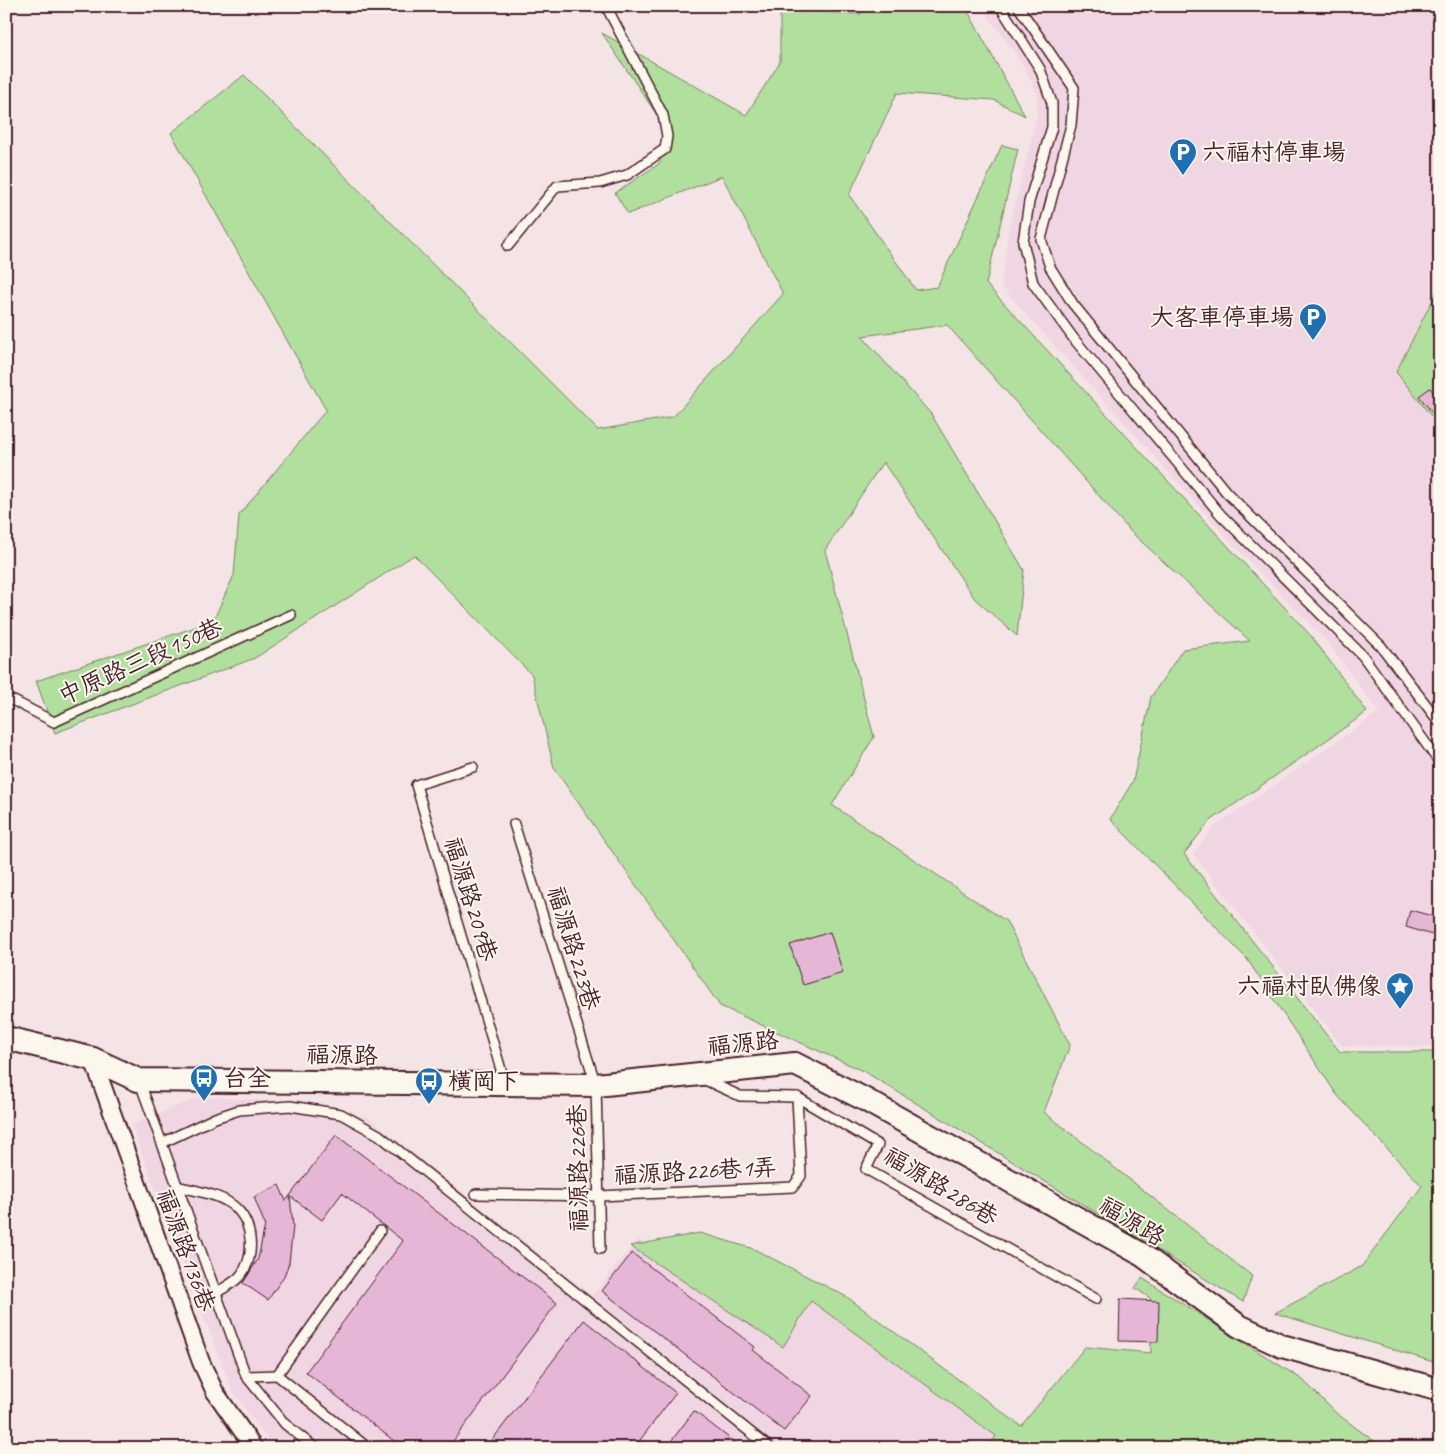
<svg xmlns="http://www.w3.org/2000/svg" width="1446" height="1454" viewBox="0 0 1446 1454" font-family="Caveat,'LXGW WenKai TC',sans-serif">
  <style>
    .built { fill: #f0d6e2 }
    .green { fill: #b0df9e; stroke: #7d7f64 }
    .building { fill: #e6b6d7; stroke: #4a1f2b }
    .lines { fill: none; stroke-linecap: round; stroke-linejoin: round }
    .lane-casing { stroke: #4a1f2b; stroke-width: 12 }
    .street-casing { stroke: #4a1f2b; stroke-width: 20 }
    .secondary-casing { stroke: #4a1f2b; stroke-width: 26 }
    .lane { stroke: #fbf7ec; stroke-width: 9 }
    .street { stroke: #fbf7ec; stroke-width: 16 }
    .secondary { stroke: #fbf7ec; stroke-width: 22 }
    .labels { text-anchor: middle; dominant-baseline: central; stroke-width: 4; stroke-linejoin: round; paint-order: stroke }
    .poi-label { font-size: 24px; fill: #4a1f2b; stroke: #fbf7ec; text-anchor: start }
    .street-label { font-size: 24px; fill: #4a1f2b; stroke: #fbf7ec }
  </style>
  <rect width="100%" height="100%" fill="#f5e4e6"/>
  <filter id="ink" filterUnits="userSpaceOnUse"><feTurbulence type="fractalNoise" baseFrequency=".02" numOctaves="2"/><feDisplacementMap in="SourceGraphic" scale="10" xChannelSelector="R" yChannelSelector="G"/><feConvolveMatrix kernelMatrix="1 2 1 2 8 2 1 2 1" color-interpolation-filters="sRGB"/></filter>
  <g filter="url(#ink)">
    <g class="built">
      <path d="M981 6H1440V1047L1342 1046 1193 854 1214 827 1379 712 1326 641 1231 542 1001 286 1009 228 1037 114V93L1022 63Z"/>
      <path d="M199 1097 312 1102 369 1118 592 1296 637 1240 812 1288 1037 1448H273L232 1390 131 1125Z"/>
    </g>
    <g class="green">
      <path d="M861 6H965L1025 116 994 100 897 93 849 195 916 290 937 287 1002 145 1018 149 986 284 1312 637 1367 712 1209 822 1184 854 1340 1052H1440V1364L1275 1313 1362 1266 1422 1186 1337 1095 1247 959 1110 819 1133 781 1151 697 1183 649 1250 641 1132 533 947 325 862 336 931 414 1024 570 1017 636 975 599 883 462 825 550 874 737 832 805 1006 921 1070 1045 1044 1112 1252 1276 1243 1302 865 1072 720 1006 554 768 532 675 414 555 255 658 55 733 36 681 213 621 234 575 239 515 326 410 171 133 244 75 598 430 673 417 783 294 722 176 628 214 615 193 660 163 665 127 602 33 746 115 780 62V11L861 14Z"/>
      <path d="M1440 285V427L1396 372Z"/>
      <path d="M700 1233 754 1249 847 1297 1021 1426 1085 1347 1151 1353 1150 1298 1135 1288 1142 1278 1303 1380 1336 1413 1378 1444 1389 1448H987L996 1436 811 1301 783 1347 630 1246Z"/>
    </g>
    <g class="building">
      <path d="M1430 388 1440 400V423L1419 396Z"/>
      <path d="M1410 910 1436 917 1432 935 1406 927Z"/>
      <path d="M830 932 843 973 803 985 790 945Z"/>
      <path d="M336 1135 557 1303 448 1448H403L306 1372 403 1241 342 1193 322 1220 290 1196 293 1226 289 1263 284 1276 268 1300 243 1283 258 1259 265 1225 254 1197 279 1185 286 1201Z"/>
      <path d="M632 1253 755 1347 753 1350 812 1396 784 1431 602 1291Z"/>
      <path d="M1120 1299 1159 1301 1158 1342 1119 1341Z"/>
      <path d="M584 1320 676 1393 634 1448H486Z"/>
      <path d="M694 1411 742 1448H666Z"/>
    </g>
    <g class="lines">
      <g class="lane-casing">
        <g id="lane">
          <path d="M1000 6 1040 69 1052 103V127L1029 202 1023 242 1033 283 1074 339 1221 515 1363 656 1440 763"/>
          <path d="M1018 6 1074 88 1071 125 1041 239 1050 267 1073 304 1227 493 1381 646 1440 723"/>
          <path d="M508 246 557 186 600 183 627 175 665 149 667 136 663 115 606 6"/>
          <path d="M6 700 14 701 54 722 291 615"/>
          <path d="M473 767 416 785 505 1083"/>
          <path d="M514 824 596 1085 600 1249"/>
          <path d="M139 1080 246 1376 285 1424 315 1448"/>
          <path d="M797 1097 878 1145 866 1169 1096 1299"/>
          <path d="M162 1143 215 1118 239 1110 290 1106 341 1114 379 1135 770 1448"/>
          <path d="M177 1186C196 1191 223 1194 238 1210 253 1226 255 1257 241 1275 236 1282 223 1288 216 1293"/>
          <path d="M476 1194 599 1196 793 1187 801 1176 797 1097 740 1096 703 1079"/>
          <path d="M246 1376 277 1375"/>
          <path d="M368 1448 277 1375 380 1231"/>
        </g>
      </g>
      <g class="street-casing">
        <path id="street" d="M93 1059 201 1362 215 1392 254 1448"/>
      </g>
      <g class="secondary-casing">
        <path id="secondary" d="M6 1038 93 1059 138 1080 596 1085 795 1064 864 1099 1141 1254 1239 1326 1282 1346 1440 1390"/>
      </g>
      <use href="#lane" class="lane"/>
      <use href="#street" class="street"/>
      <use href="#secondary" class="secondary"/>
    </g>
  </g>
  <defs>
    <g id="parking-pin" transform="scale(1.4375)"><path d="M0 17L-7.5 6A9.5 9.5 0 1 1 7.5 6Z" fill="#1f6fb2" stroke="#fbf7ec"/><path d="M-3.5-5.5H1a3.5 3.5 0 0 1 0 7H-1V5.5H-3.5ZM-1-3.4V-.6H.8a1.4 1.4 0 0 0 0-2.8Z" fill="#fff"/></g>
    <g id="sight-pin" transform="scale(1.4375)"><path d="M0 17L-7.5 6A9.5 9.5 0 1 1 7.5 6Z" fill="#1f6fb2" stroke="#fbf7ec"/><path d="M0-6L1.8-2.2L6-1.7L2.9 1.2L3.7 5.4L0 3.3L-3.7 5.4L-2.9 1.2L-6-1.7L-1.8-2.2Z" fill="#fff"/></g>
    <g id="bus-pin" transform="scale(1.4375)"><path d="M0 17L-7.5 6A9.5 9.5 0 1 1 7.5 6Z" fill="#1f6fb2" stroke="#fbf7ec"/><path d="M-5-6H5V4H4V6H2V4H-2V6H-4V4H-5ZM-3.5-4V0h7V-4ZM-3.5 1.2v1.5H-2V1.2ZM2 1.2v1.5H3.5V1.2Z" fill="#fff"/></g>
  </defs>
  <g fill-rule="evenodd">
    <use href="#parking-pin" x="1183" y="152"/>
    <use href="#parking-pin" x="1313" y="317"/>
    <use href="#sight-pin" x="1400" y="986"/>
    <use href="#bus-pin" x="204" y="1078"/>
    <use href="#bus-pin" x="429" y="1081"/>
  </g>
  <g class="labels">
    <g class="poi-label">
      <text x="1202" y="152">六福村停車場</text>
      <text x="1294" y="317" text-anchor="end">大客車停車場</text>
      <text x="1381" y="986" text-anchor="end">六福村臥佛像</text>
      <text x="223" y="1078">台全</text>
      <text x="448" y="1081">橫岡下</text>
    </g>
    <g class="street-label">
      <text transform="translate(140 661) rotate(-24)">中原路三段150巷</text>
      <text transform="translate(471 899) rotate(73)">福源路209巷</text>
      <text transform="translate(574 948) rotate(73)">福源路223巷</text>
      <text transform="translate(743 1043) rotate(-6)">福源路</text>
      <text transform="translate(342 1055) rotate(1)">福源路</text>
      <text transform="translate(578 1168) rotate(-91)">福源路226巷</text>
      <text transform="translate(695 1171) rotate(-3)">福源路226巷1弄</text>
      <text transform="translate(941 1186) rotate(31)">福源路286巷</text>
      <text transform="translate(1132 1221) rotate(31)">福源路</text>
      <text transform="translate(186 1250) rotate(70)">福源路136巷</text>
    </g>
  </g>
  <rect width="1446" height="1454" fill="none" stroke="#fbf7ec" stroke-width="25"/>
  <rect x="12" y="12" width="1421" height="1429" fill="none" stroke="#4a1f2b" stroke-width="2" filter="url(#ink)"/>
</svg>
